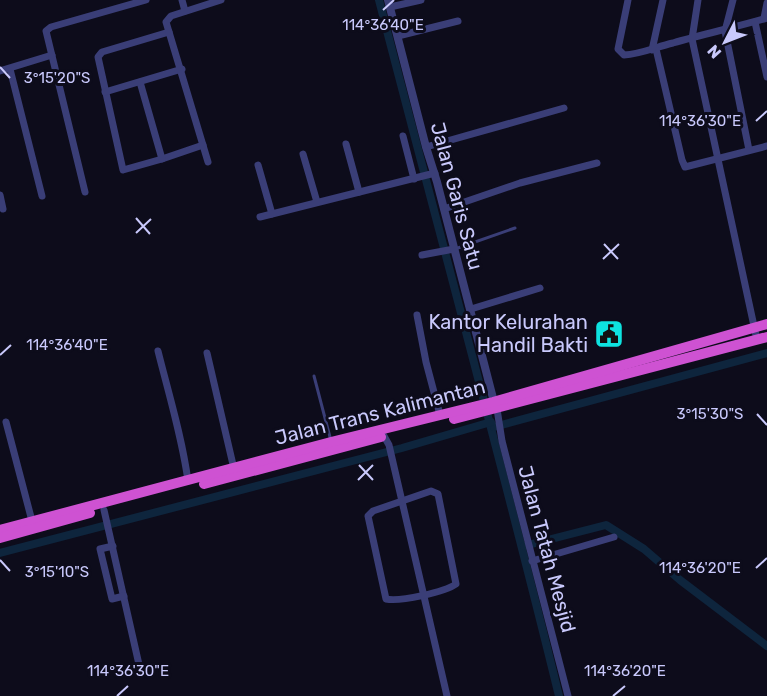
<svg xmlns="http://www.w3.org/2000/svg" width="767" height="696" viewBox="0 0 767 696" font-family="Rubik,sans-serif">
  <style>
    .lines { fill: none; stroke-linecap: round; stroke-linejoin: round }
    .canal { stroke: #0e253d; stroke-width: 8 }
    .service { stroke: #3a3e77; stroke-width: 3 }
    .minor { stroke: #3a3e77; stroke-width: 7 }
    .tertiary { stroke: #3a3e77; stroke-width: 8 }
    .trunk { stroke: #ce52d2; stroke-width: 10 }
    .ticks { fill: none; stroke: #c9c9fc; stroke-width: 2 }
    .labels { text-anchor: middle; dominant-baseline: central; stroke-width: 6; stroke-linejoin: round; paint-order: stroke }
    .street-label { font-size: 20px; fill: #c9c9fc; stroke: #0d0c1b }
    .poi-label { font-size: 20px; fill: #c9c9fc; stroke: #0d0c1b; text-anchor: end }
    .ticks-label { font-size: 15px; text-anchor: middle; fill: #c9c9fc; stroke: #0d0c1b; stroke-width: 6; stroke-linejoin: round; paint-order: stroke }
  </style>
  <rect width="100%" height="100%" fill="#0d0c1b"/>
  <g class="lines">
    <g class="canal">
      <path d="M379 0C439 232 502 463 559 696"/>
      <path d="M494 427 767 353"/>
      <path d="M524 546 606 525 644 549 680 580 767 646"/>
      <path d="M0 553 402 448 491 422"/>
    </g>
    <g class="service">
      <path d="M455 249 515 228"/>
      <path d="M314 376 331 441"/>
    </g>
    <g class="minor">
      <path d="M182 0 185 11"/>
      <path d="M628 0 618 49 624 55C641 54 656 47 673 43 704 34 736 27 767 18"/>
      <path d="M698 0 692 39 757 340"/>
      <path d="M733 0 725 31 749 150"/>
      <path d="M390 7 421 0"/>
      <path d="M764 18 767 3"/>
      <path d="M755 22 767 77"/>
      <path d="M169 32 102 52 98 57 123 170 162 159 203 145"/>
      <path d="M398 36 458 21"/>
      <path d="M656 49 682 160 685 167 767 146"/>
      <path d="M652 50 663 0"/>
      <path d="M10 69 42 196"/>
      <path d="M0 71 52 55"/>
      <path d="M140 82 162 159"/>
      <path d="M105 92 182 69"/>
      <path d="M403 136 414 179"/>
      <path d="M346 144 359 192"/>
      <path d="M426 147 564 108"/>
      <path d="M303 154 317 202"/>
      <path d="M208 162 166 22 171 16 221 0"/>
      <path d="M258 165 272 214"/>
      <path d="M85 192 46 31 51 27 146 0"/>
      <path d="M0 195 3 209"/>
      <path d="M444 209 520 183 597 163"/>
      <path d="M260 217 435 173"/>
      <path d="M422 255 454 249"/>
      <path d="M471 309 540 288"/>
      <path d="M417 315 426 362 440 415"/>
      <path d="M158 351C169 395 182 437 188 481"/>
      <path d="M207 353 234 469"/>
      <path d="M497 409 502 441 568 696"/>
      <path d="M6 422 32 521"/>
      <path d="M384 436 389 445 447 696"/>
      <path d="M431 491 438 494 456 584C445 592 400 602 386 599L368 516 373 511Z"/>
      <path d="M104 510 140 669"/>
      <path d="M113 546 100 549 112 599 124 596"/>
      <path d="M532 561 614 537"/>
    </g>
    <path class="tertiary" d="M388 0 426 147 437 182 494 402"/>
    <g class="trunk">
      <path d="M454 419 767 337"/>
      <path d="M204 484 381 437"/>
      <path d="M0 530 331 442 493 402 767 324"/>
      <path d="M0 538 90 513"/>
    </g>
  </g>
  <path class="ticks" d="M383 10 394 0M0 67 10 78M756 121 767 111M136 218 150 234M136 233 151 219M604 244 618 259M603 259 619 244M0 355 11 345M757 414 767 425M359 465 373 480M358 480 373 465M0 560 10 571M756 568 767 558M117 696 128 686M613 696 625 686"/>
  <defs>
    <g id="civic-square" transform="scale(1.5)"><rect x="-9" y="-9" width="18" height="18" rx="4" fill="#0ee3e0" stroke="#0d0c1b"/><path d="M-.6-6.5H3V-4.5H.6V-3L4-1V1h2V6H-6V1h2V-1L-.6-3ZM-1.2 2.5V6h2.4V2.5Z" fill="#111"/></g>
  </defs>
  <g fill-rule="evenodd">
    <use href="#civic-square" x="609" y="334"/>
  </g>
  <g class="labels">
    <g class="street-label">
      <text transform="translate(457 196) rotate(75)">Jalan Garis Satu</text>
      <text transform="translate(380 412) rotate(-14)">Jalan Trans Kalimantan</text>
      <text transform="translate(547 549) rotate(75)">Jalan Tatah Mesjid</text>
    </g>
    <g class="poi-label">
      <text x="588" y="322">Kantor Kelurahan<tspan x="588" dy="23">Handil Bakti</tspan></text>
    </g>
  </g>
  <g class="ticks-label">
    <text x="383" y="30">114°36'40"E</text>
    <text x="57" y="83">3°15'20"S</text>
    <text x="700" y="126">114°36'30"E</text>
    <text x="67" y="350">114°36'40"E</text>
    <text x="710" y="419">3°15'30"S</text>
    <text x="700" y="573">114°36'20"E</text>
    <text x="57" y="577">3°15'10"S</text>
    <text x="128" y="676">114°36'30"E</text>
    <text x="625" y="676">114°36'20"E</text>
  </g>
  <g transform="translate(725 42) rotate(228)" stroke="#0d0c1b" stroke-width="4.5" paint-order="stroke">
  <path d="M0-4.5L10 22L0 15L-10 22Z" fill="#c9c9fc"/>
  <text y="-9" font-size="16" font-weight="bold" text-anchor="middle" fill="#c9c9fc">N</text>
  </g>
</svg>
